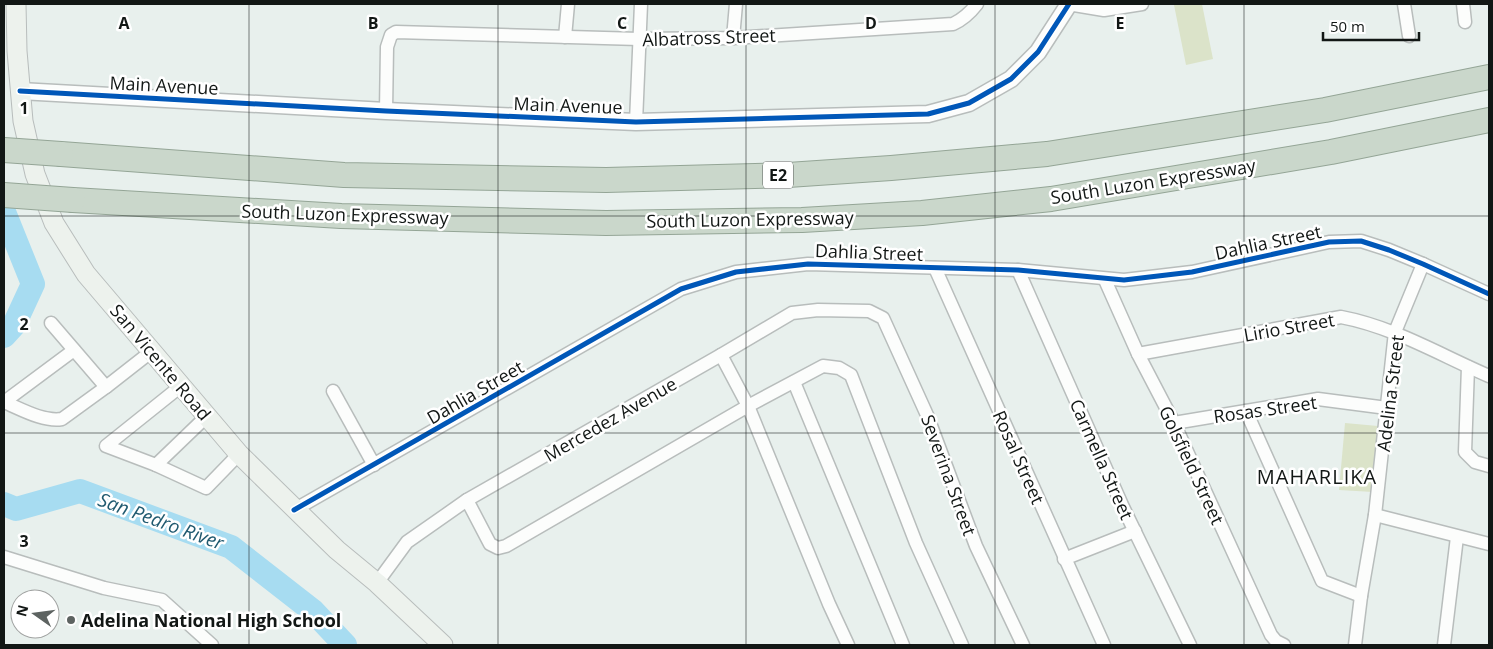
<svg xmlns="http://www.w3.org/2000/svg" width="1493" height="649" viewBox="0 0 1493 649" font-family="'Open Sans',sans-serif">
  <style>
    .green { fill: #dbe3c9 }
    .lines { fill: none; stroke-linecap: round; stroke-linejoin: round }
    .river { stroke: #a7dcf1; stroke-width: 24 }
    .minor-casing { stroke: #b8bdbc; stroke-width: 15 }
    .tertiary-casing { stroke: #b8bdbc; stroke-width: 19 }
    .secondary-casing { stroke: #b8bdbc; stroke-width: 21 }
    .motorway-casing { stroke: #94a596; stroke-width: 26 }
    .minor { stroke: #fcfdfc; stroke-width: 12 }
    .tertiary { stroke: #fcfdfc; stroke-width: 16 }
    .secondary { stroke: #edf2ed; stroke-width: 19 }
    .motorway { stroke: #cad7cb; stroke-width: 24 }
    .motorway-bridge-casing { stroke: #94a596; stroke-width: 26; stroke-linecap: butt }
    .motorway-bridge { stroke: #cad7cb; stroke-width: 24 }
    .cycleway-casing { stroke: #fff; stroke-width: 8 }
    .cycleway { stroke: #0057b8; stroke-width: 5 }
    .grid { fill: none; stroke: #121715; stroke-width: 1; stroke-opacity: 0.55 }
    .poi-dot { fill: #5d6361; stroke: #fff; stroke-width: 2 }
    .labels { text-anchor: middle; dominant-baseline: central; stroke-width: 5; stroke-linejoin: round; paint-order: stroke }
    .shield { fill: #fff; stroke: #595d5b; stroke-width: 1 }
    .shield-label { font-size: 16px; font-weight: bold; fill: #121715 }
    .street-label { font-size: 18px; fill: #121715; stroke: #fff }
    .poi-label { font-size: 18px; font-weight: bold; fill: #121715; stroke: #fff; text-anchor: start }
    .water-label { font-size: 19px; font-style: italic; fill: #205a70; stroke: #fff }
    .quarter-label { font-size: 20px; letter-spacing: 1px; fill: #121715; stroke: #fff }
    .grid-label { font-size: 16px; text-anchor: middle; font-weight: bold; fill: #121715; stroke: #fff; stroke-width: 5; stroke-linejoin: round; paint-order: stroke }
  </style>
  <rect width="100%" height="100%" fill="#e8f0ed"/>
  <g class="green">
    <path d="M1180 4H1202L1213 59 1186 65 1174 5Z"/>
    <path d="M1345 423 1378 426 1373 492 1339 490Z"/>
  </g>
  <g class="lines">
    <g class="river">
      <path d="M4 212 33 284 14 325 4 336"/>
      <path d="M4 504 16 509 80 491 231 547 313 611 345 645"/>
    </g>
    <g class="minor-casing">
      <g id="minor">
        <path d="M1068 4 1104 10 1142 4"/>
        <path d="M1404 4 1409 36"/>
        <path d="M1463 4 1465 22"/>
        <path d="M565 37 568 4"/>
        <path d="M733 38 736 4"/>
        <path d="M386 111 387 47 391 35 396 32 639 39 733 38 953 24C964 19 970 13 977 4"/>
        <path d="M636 122 641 4"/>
        <path d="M935 268 1104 645"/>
        <path d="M1018 270 1122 505 1190 645"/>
        <path d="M1105 280 1138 354 1174 423 1271 635 1276 641 1284 645"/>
        <path d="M51 323 106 387"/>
        <path d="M74 350 4 402C21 409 43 422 62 419L106 387 152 351"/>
        <path d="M1138 354 1341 317C1394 327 1440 355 1489 376"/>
        <path d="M721 355 748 406 829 604 848 645"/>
        <path d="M1468 367 1465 452 1475 462 1489 466"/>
        <path d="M794 382 903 645"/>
        <path d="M181 386 106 446 156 465 206 488 239 454"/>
        <path d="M333 391 374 465"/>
        <path d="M1246 411 1322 581 1361 596"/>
        <path d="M1174 423 1318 399 1387 408"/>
        <path d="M156 465 207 416"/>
        <path d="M467 500 490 544 498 548 506 546 748 406 823 366 839 368 851 375 916 543 962 645"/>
        <path d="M294 510 681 289 736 272 808 264 1018 270 1124 280 1192 272 1329 242 1361 241 1389 250 1423 264 1489 294"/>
        <path d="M1375 515 1489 544"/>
        <path d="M4 557 104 588 162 600 212 645"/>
        <path d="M1064 559 1135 531"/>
        <path d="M377 583 407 542 467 500 721 355 792 313 818 310 869 311 883 318 927 415 976 546 1023 645"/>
        <path d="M1355 645 1361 596 1375 515 1395 332 1423 264"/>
        <path d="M1444 645 1457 537"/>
      </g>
    </g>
    <g class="tertiary-casing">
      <path id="tertiary" d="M20 91 386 111 636 122 928 114 969 103 1011 79 1038 52 1069 4"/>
    </g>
    <g class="secondary-casing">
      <path id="secondary" d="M16 4 17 51 23 121 35 174 54 223 86 274 239 454 337 550 377 583 443 645"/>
    </g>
    <g class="motorway-casing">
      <g id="motorway">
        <path d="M61 154 344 175 606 180 788 175 891 168 1047 154 1325 110 1489 77"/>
        <path d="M73 200 341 216 606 223 802 220 922 213 1051 199 1331 152 1489 120"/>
      </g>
    </g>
    <use href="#minor" class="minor"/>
    <use href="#tertiary" class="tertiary"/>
    <use href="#secondary" class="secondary"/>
    <use href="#motorway" class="motorway"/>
    <g class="motorway-bridge-casing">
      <g id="motorway-bridge">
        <path d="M4 150 61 154"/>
        <path d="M4 195 73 200"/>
      </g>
    </g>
    <use href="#motorway-bridge" class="motorway-bridge"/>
    <g class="cycleway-casing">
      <g id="cycleway">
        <path d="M20 91 386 111 636 122 928 114 969 103 1011 79 1038 52 1069 4"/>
        <path d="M294 510 681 289 736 272 808 264 1018 270 1124 280 1192 272 1329 242 1361 241 1389 250 1423 264 1489 294"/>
      </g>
    </g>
    <use href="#cycleway" class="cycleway"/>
  </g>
  <path class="grid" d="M249 4V645M498 4V645M746 4V645M995 4V645M1244 4V645M4 216H1489M4 433H1489"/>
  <circle class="poi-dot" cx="71" cy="620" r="5"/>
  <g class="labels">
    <rect class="shield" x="763" y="161.5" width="30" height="27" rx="4"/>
    <g class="shield-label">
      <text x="778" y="175">E2</text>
    </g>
    <g class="street-label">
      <text transform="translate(709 37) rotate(-2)">Albatross Street</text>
      <text transform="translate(164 85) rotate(3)">Main Avenue</text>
      <text transform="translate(568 105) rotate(2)">Main Avenue</text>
      <text transform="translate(1153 181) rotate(-9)">South Luzon Expressway</text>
      <text transform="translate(345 214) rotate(2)">South Luzon Expressway</text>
      <text transform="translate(750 219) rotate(-1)">South Luzon Expressway</text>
      <text transform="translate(1268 242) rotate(-12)">Dahlia Street</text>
      <text transform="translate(869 252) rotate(2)">Dahlia Street</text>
      <text transform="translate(1289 327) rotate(-10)">Lirio Street</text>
      <text transform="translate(161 362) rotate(50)">San Vicente Road</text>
      <text transform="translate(475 392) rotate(-30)">Dahlia Street</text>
      <text transform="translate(1390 393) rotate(-83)">Adelina Street</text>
      <text transform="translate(1265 409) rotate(-8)">Rosas Street</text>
      <text transform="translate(610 419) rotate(-30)">Mercedez Avenue</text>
      <text transform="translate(1019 457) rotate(66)">Rosal Street</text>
      <text transform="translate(1102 459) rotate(66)">Carmella Street</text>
      <text transform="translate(1192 465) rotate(65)">Golsfield Street</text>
      <text transform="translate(949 475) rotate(70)">Severina Street</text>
    </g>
    <g class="poi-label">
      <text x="81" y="620">Adelina National High School</text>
    </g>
    <g class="water-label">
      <text transform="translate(161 521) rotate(20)">San Pedro River</text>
    </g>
    <g class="quarter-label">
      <text x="1317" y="476">MAHARLIKA</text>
    </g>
  </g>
  <g class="grid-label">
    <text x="124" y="29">A</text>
    <text x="373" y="29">B</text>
    <text x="622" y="29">C</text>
    <text x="871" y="29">D</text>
    <text x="1120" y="29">E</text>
    <text x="24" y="114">1</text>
    <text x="24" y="330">2</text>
    <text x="24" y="547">3</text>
  </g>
  <rect width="1493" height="649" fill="none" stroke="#121715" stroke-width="10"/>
  <g transform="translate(35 614) rotate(284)"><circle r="24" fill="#ffffff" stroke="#a0a2a1"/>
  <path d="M0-4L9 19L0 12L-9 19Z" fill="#5d6361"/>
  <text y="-8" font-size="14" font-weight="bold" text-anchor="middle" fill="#121715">N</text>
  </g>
  <path d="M1323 32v8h96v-8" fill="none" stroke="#121715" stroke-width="2.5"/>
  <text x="1330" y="32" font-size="15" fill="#121715" stroke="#ffffff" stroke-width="4" paint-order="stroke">50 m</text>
</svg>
